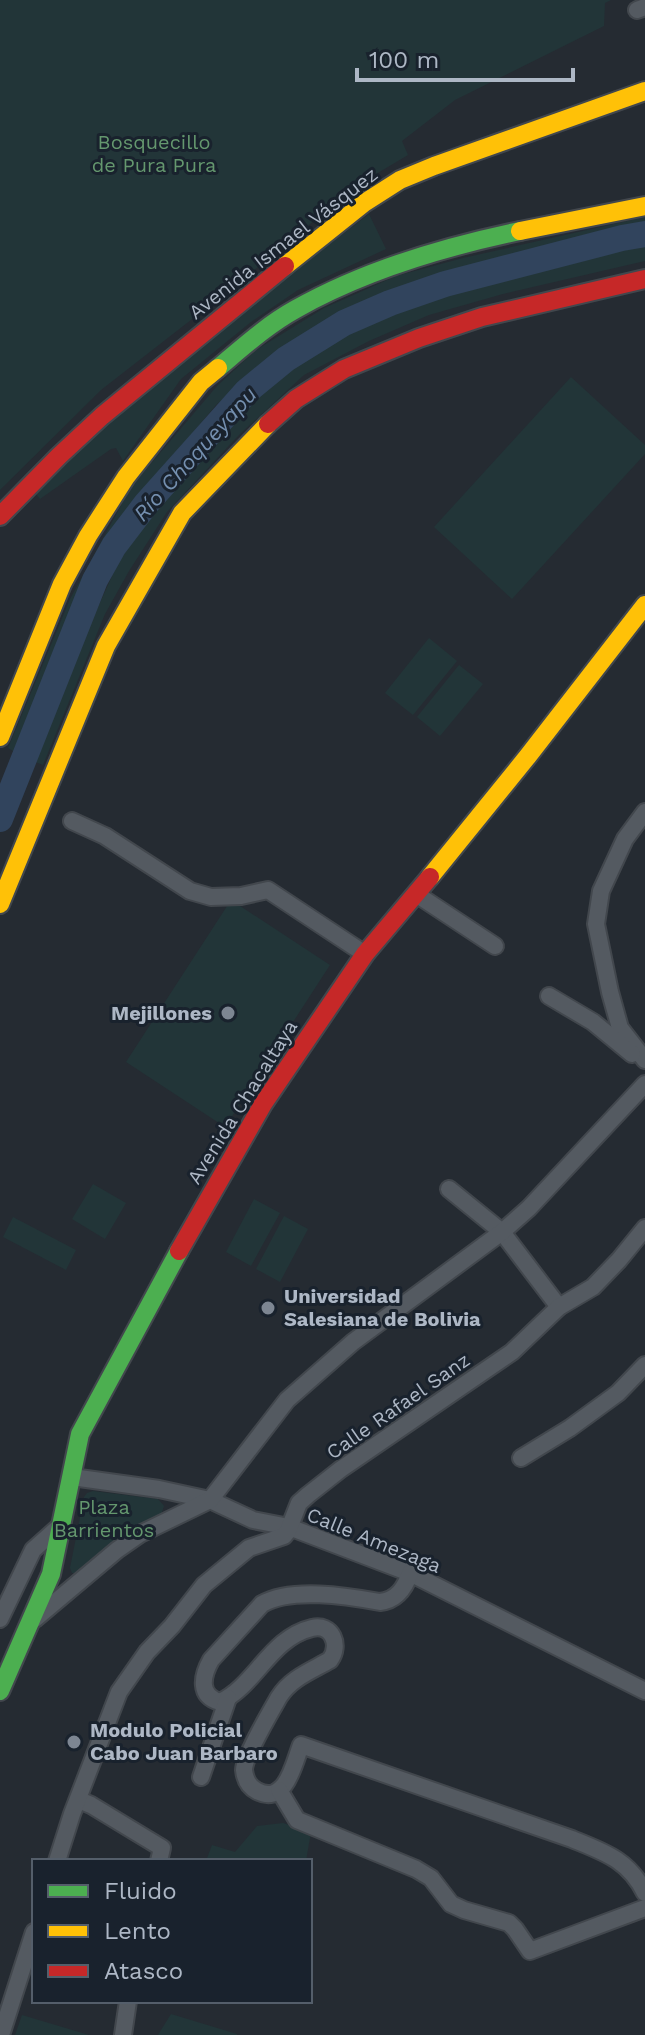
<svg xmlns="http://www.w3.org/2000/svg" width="645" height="2035" viewBox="0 0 645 2035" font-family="'Work Sans',sans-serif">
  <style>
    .green { fill: #223538 }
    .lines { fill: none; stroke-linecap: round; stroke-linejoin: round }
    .river { stroke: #31445d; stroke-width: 26 }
    .street-casing { stroke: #42474d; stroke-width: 20 }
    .fast-casing { stroke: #42474d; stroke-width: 22 }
    .slow-casing { stroke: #42474d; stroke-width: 22 }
    .jam-casing { stroke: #42474d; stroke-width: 22 }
    .street { stroke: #545a61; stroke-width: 16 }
    .fast { stroke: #4caf50; stroke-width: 18 }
    .slow { stroke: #ffc107; stroke-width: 18 }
    .jam { stroke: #c62828; stroke-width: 18 }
    .poi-dot { fill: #7d8692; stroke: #19222d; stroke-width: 3 }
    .labels { text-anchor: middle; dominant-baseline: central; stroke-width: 6; stroke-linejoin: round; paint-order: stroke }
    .park-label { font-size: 20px; fill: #64976e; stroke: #19222d }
    .street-label { font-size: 20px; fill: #adb7c5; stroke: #19222d }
    .poi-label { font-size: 20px; font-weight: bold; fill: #adb7c5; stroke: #19222d; text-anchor: start }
    .water-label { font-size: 22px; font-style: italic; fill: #748faf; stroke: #19222d }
  </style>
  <rect width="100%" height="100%" fill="#252b32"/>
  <g class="green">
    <path d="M0 0H611L605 3 604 26 455 100 402 141 408 155 356 186 241 281 101 390 0 490Z"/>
    <path d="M369 214 386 249 298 290 251 322 181 379 123 461 116 448 111 449 40 499 35 493 107 425 286 277Z"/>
    <path d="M645 217V228L456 272 396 291 329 322 266 363 216 405 143 492 103 548 21 756 8 748 70 599 131 487 217 386 256 350 324 308 396 276 463 258Z"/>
    <path d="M645 243V261L503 294 429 315 369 341 304 375 239 435 167 512 129 571 105 614 43 765 33 761 87 631 118 563 157 504 238 415 270 385 350 329 408 302 501 275Z"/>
    <path d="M571 377 645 445V454L512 599 434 527Z"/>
    <path d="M429 638 457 661 413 715 385 693Z"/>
    <path d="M459 665 483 684 440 736 417 717Z"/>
    <path d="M231 900 330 965 225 1127 126 1062Z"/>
    <path d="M93 1184 126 1203 105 1239 72 1219Z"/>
    <path d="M254 1199 280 1213 251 1266 226 1252Z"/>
    <path d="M284 1216 308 1229 280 1282 256 1269Z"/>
    <path d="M13 1217 76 1250 66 1270 3 1237Z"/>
    <path d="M93 1491 158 1499 164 1506 161 1515 125 1532 77 1573H72L70 1568 84 1497 87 1493Z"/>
    <path d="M283 1823 311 1832 306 1861H213L207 1858 212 1845 235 1852 257 1826Z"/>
    <path d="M171 2014 237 2034V2035H158Z"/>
    <path d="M22 2015 89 2035H15Z"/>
  </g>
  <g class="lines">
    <path class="river" d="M0 819 95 580 114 546 146 504 247 391 286 359 344 323 390 303 445 284 622 238 645 234"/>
    <g class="street-casing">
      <g id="street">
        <path d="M637 10 645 7"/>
        <path d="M645 812 625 839 601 891 596 924 610 992 620 1028 645 1060"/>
        <path d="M72 821 105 836 190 891 211 897 241 896 268 890 365 954"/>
        <path d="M416 894 495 946"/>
        <path d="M549 996 593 1022 632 1054"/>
        <path d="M449 1189 502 1232 559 1307"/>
        <path d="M521 1458 570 1428 618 1393 645 1365"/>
        <path d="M72 1477 159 1489 210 1500 253 1520 289 1527 410 1573 645 1691"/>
        <path d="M410 1573C405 1588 397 1600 380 1602 347 1596 291 1587 262 1604L211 1660C202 1676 198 1696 220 1702 256 1685 270 1638 312 1628 332 1623 341 1645 330 1660 311 1671 291 1678 279 1697 271 1711 244 1757 244 1770 245 1779 249 1787 257 1791 286 1806 294 1763 301 1745L572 1839C604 1852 629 1860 645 1893"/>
        <path d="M0 1619 33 1550 61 1525"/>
        <path d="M35 1619 117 1550 140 1534 210 1500 287 1400 353 1342 502 1232 529 1208 645 1084"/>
        <path d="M201 1777 228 1698"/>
        <path d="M279 1790 297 1820 416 1869 431 1878 451 1904 464 1910 509 1923 515 1929 530 1951 645 1908"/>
        <path d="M79 1800 91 1805 162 1848 159 1861"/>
        <path d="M57 1861 72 1814 119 1692 147 1652 172 1626 204 1585 249 1548 284 1536 288 1531 299 1503 308 1495 341 1469 512 1352 559 1307 593 1287 619 1260 645 1228"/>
        <path d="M1 2035 34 1932"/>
        <path d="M123 2035 128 2001"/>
      </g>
    </g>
    <g class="fast-casing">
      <g id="fast">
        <path d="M218 368C243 347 267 325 296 309 365 270 443 247 520 231"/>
        <path d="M0 1691 51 1574 80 1434 179 1251"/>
      </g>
    </g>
    <g class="slow-casing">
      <g id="slow">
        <path d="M520 231 645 206"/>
        <path d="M285 266 364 203 400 180 434 166 645 91"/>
        <path d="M0 737 62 584 88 536 126 477 201 382 218 368"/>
        <path d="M430 877 528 756 645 605"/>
        <path d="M0 904 106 646 182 513 268 424"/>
      </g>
    </g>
    <g class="jam-casing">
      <g id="jam">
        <path d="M268 424 296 399 344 369 419 338 482 317 645 279"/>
        <path d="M0 516 59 456 102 416 285 266"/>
        <path d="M179 1251 263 1104 365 954 430 877"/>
      </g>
    </g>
    <use href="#street" class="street"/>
    <use href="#fast" class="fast"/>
    <use href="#slow" class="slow"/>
    <use href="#jam" class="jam"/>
  </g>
  <g class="poi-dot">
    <circle cx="228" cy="1013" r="8"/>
    <circle cx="268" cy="1308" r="8"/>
    <circle cx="74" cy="1742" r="8"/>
  </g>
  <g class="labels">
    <g class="park-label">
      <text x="154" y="142">Bosquecillo<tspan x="154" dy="23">de Pura Pura</tspan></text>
      <text x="104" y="1507">Plaza<tspan x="104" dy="23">Barrientos</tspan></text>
    </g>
    <g class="street-label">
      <text transform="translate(283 243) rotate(-38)">Avenida Ismael Vásquez</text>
      <text transform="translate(242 1102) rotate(-58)">Avenida Chacaltaya</text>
      <text transform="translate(398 1406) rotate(-35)">Calle Rafael Sanz</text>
      <text transform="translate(374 1540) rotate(22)">Calle Amezaga</text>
    </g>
    <g class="poi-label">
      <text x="212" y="1013" text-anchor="end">Mejillones</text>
      <text x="284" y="1296">Universidad<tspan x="284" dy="23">Salesiana de Bolivia</tspan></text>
      <text x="90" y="1730">Modulo Policial<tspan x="90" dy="23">Cabo Juan Barbaro</tspan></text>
    </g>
    <g class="water-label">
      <text transform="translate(195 454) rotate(-48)">Río Choqueyapu</text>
    </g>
  </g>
  <rect x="32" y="1859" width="280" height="144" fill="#19222d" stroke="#545e6a" stroke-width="2"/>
  <rect x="48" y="1885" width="40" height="12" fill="#4caf50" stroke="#545e6a" stroke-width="2"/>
  <text x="104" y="1899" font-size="24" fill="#adb7c5">Fluido</text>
  <rect x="48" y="1925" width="40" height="12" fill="#ffc107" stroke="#545e6a" stroke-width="2"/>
  <text x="104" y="1939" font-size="24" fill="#adb7c5">Lento</text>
  <rect x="48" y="1965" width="40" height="12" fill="#c62828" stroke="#545e6a" stroke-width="2"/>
  <text x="104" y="1979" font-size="24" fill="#adb7c5">Atasco</text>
  <path d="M357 68v12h216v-12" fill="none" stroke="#adb7c5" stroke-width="4"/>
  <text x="369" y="68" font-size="24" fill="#adb7c5" stroke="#19222d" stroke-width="6" paint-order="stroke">100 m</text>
</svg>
